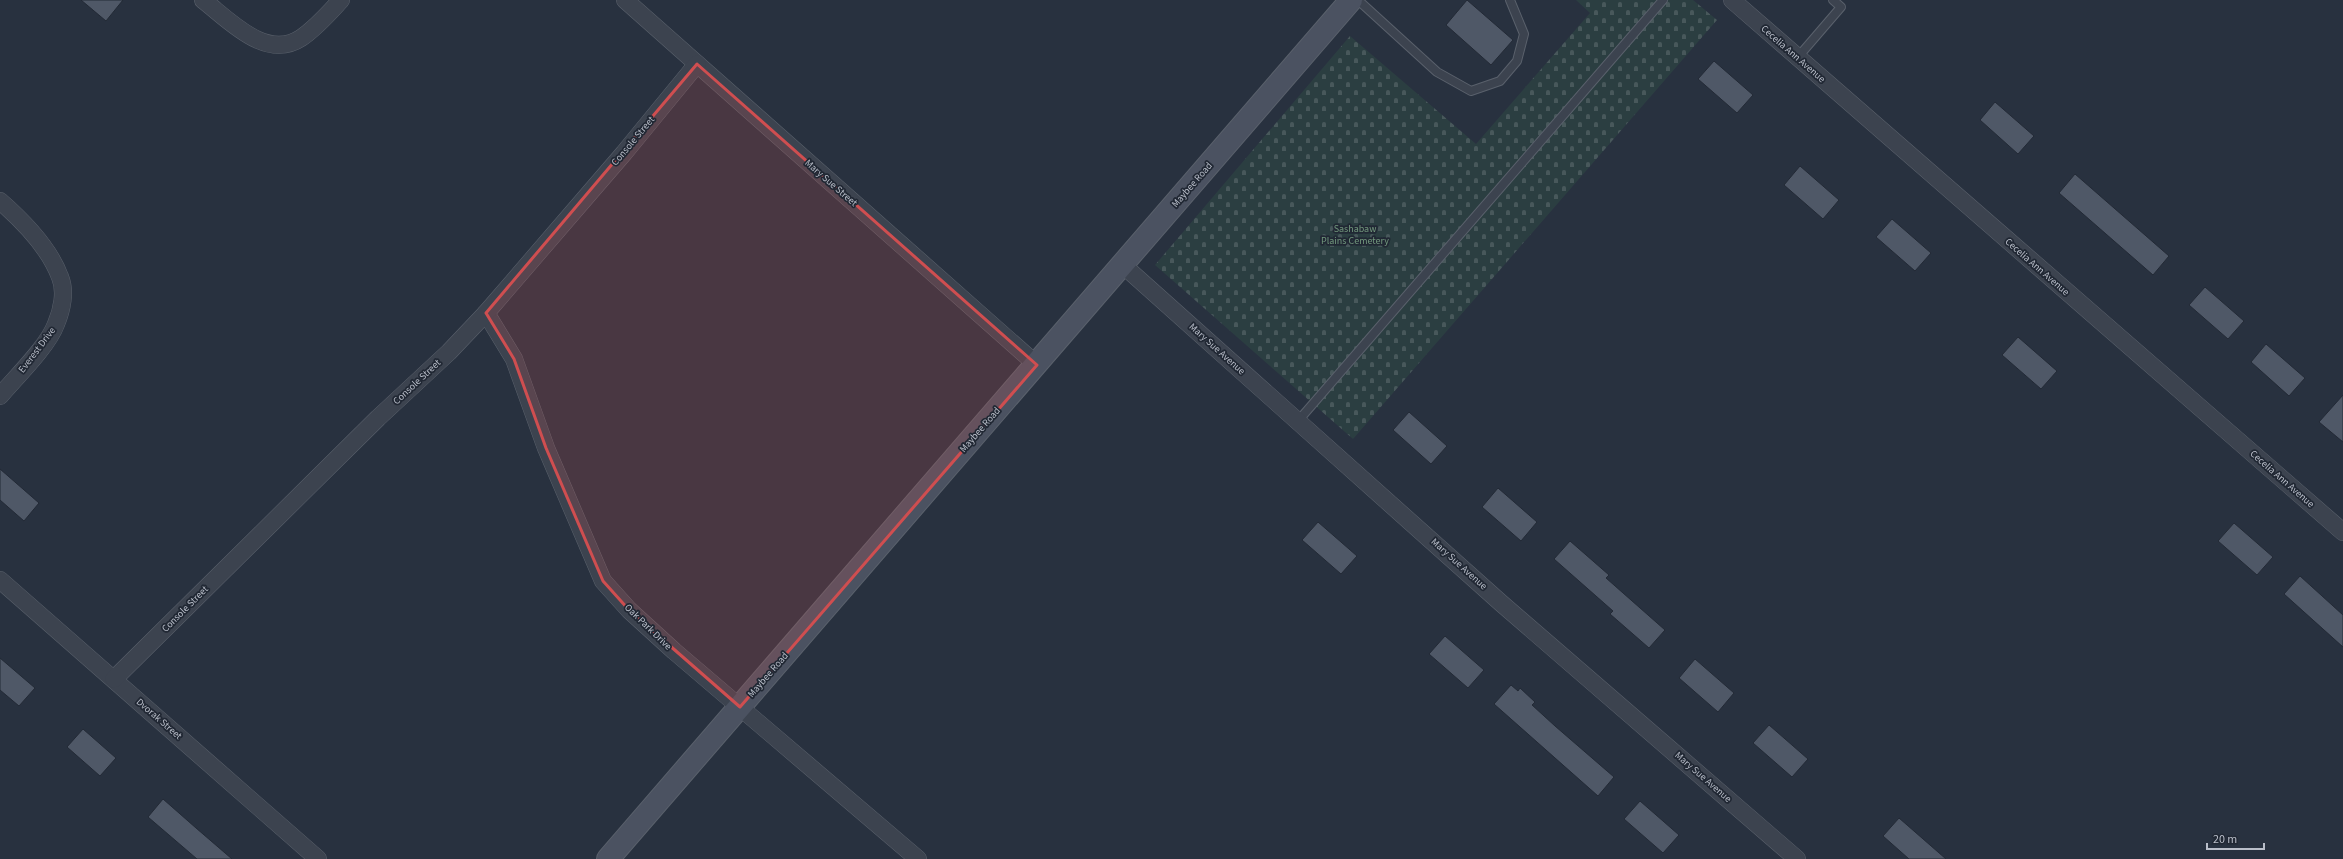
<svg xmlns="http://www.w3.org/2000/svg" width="2343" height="859" viewBox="0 0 2343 859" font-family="'Source Sans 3',sans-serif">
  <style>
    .cemetery { fill: url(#cemetery-stones) }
    .building { fill: #4f5867; stroke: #232a36 }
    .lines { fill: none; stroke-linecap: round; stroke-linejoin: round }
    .service-casing { stroke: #5a616c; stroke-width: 10 }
    .minor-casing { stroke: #5a616c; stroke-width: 18 }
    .secondary-casing { stroke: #5a616c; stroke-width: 24 }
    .service { stroke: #3c434f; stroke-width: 8 }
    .minor { stroke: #3c434f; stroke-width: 17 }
    .secondary { stroke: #4b5261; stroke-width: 22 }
    .marked { fill: #cf4e50; fill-opacity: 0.2; stroke: #cf4e50; stroke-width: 3; stroke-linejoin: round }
    .labels { text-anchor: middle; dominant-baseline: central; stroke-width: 3.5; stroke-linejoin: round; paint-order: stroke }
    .street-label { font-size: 10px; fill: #b9bec9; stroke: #212834 }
    .park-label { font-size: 10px; fill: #72987d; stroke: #212834 }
  </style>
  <defs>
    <pattern id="cemetery-stones" width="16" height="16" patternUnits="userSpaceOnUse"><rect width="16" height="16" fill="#2b3e41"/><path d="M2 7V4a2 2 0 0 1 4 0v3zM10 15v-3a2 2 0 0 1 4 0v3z" fill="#48585b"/></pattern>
  </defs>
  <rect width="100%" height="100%" fill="#28313f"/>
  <path class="cemetery" d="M1576 0H1693L1717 20 1353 439 1155 265 1350 36 1476 144 1590 13Z"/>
  <g class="building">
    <path d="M81 0H123L106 21Z"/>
    <path d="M1467 0 1513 40 1491 65 1446 25Z"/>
    <path d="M1714 61 1753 95 1737 113 1698 79Z"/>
    <path d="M1995 102 2034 136 2018 154 1980 120Z"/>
    <path d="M1800 166 1839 200 1823 219 1784 185Z"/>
    <path d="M2075 174 2169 256 2153 275 2059 193Z"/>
    <path d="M1892 219 1931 253 1915 271 1876 237Z"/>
    <path d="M2205 287 2244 321 2228 339 2189 305Z"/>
    <path d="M2018 337 2057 371 2041 389 2002 355Z"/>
    <path d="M2266 344 2305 378 2289 396 2251 362Z"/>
    <path d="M2343 395V442L2319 422Z"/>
    <path d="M1409 412 1447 446 1431 464 1393 430Z"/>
    <path d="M0 469 39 503 24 521 0 500Z"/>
    <path d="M1498 488 1537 522 1521 541 1482 507Z"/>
    <path d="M1318 522 1357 556 1341 574 1302 540Z"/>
    <path d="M2234 523 2273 557 2257 575 2218 541Z"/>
    <path d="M1570 541 1609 575 1606 578 1665 630 1649 648 1610 614 1613 611 1554 559Z"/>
    <path d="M2300 576 2343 615V647L2284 594Z"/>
    <path d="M1445 636 1484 670 1468 688 1429 654Z"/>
    <path d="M0 658 35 688 19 706 0 690Z"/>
    <path d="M1695 659 1734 693 1718 712 1679 678Z"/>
    <path d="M1511 685 1518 691 1520 688 1535 702 1532 705 1555 726 1614 777 1598 796 1494 704Z"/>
    <path d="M1769 725 1808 759 1792 777 1753 743Z"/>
    <path d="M83 729 116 758 100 776 67 747Z"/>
    <path d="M163 799 196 828 232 859H197L148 817Z"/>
    <path d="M1640 801 1679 835 1663 853 1624 819Z"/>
    <path d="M1899 818 1946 859H1909L1883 836Z"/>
  </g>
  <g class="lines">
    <g class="service-casing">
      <g id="service">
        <path d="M1358 0 1437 72 1471 91 1500 81 1517 61 1524 34 1510 0"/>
        <path d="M1798 57 1841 7 1833 0"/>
        <path d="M1298 421 1663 0"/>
      </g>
    </g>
    <g class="minor-casing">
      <g id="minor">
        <path d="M203 0C229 20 266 61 301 38 316 28 329 13 341 0"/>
        <path d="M625 0 1037 365"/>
        <path d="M1732 0 2343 532"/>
        <path d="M0 201C23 221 49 247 60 277 66 291 62 310 56 324 48 346 16 377 0 396"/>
        <path d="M1124 266 1501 603 1797 859"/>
        <path d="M486 313 514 359 546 448 603 581 629 610 674 651 918 859"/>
        <path d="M0 580 318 859"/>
        <path d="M114 679 378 418 449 352 486 313 624 153 697 64"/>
      </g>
    </g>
    <g class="secondary-casing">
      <path id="secondary" d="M608 859 1351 0"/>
    </g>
    <use href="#service" class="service"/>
    <use href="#minor" class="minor"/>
    <use href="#secondary" class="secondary"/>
  </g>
  <path class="marked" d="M697 64 1037 365 740 707 629 610 603 581 546 448 514 359 486 313Z"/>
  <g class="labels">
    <g class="street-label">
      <text transform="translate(1793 54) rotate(41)">Cecelia Ann Avenue</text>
      <text transform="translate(633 141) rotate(-50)">Console Street</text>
      <text transform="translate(831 183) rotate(41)">Mary Sue Street</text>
      <text transform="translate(1192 185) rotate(-49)">Maybee Road</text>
      <text transform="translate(2037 267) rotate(41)">Cecelia Ann Avenue</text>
      <text transform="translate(1217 349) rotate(42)">Mary Sue Avenue</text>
      <text transform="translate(37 350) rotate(-53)">Everest Drive</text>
      <text transform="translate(417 382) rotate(-43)">Console Street</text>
      <text transform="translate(980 430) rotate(-49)">Maybee Road</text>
      <text transform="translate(2282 479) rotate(41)">Cecelia Ann Avenue</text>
      <text transform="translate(1459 564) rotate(42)">Mary Sue Avenue</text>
      <text transform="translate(185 609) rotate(-45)">Console Street</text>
      <text transform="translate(648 627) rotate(44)">Oak Park Drive</text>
      <text transform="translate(768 675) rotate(-49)">Maybee Road</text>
      <text transform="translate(159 719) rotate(41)">Dvorak Street</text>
      <text transform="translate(1703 777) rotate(41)">Mary Sue Avenue</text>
    </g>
    <g class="park-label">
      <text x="1355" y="229">Sashabaw<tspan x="1355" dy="12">Plains Cemetery</tspan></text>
    </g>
  </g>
  <path d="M2207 843v6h57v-6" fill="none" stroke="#b9bec9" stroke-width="2"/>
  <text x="2213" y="843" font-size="12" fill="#b9bec9" stroke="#212834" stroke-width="3" paint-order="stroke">20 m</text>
</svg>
